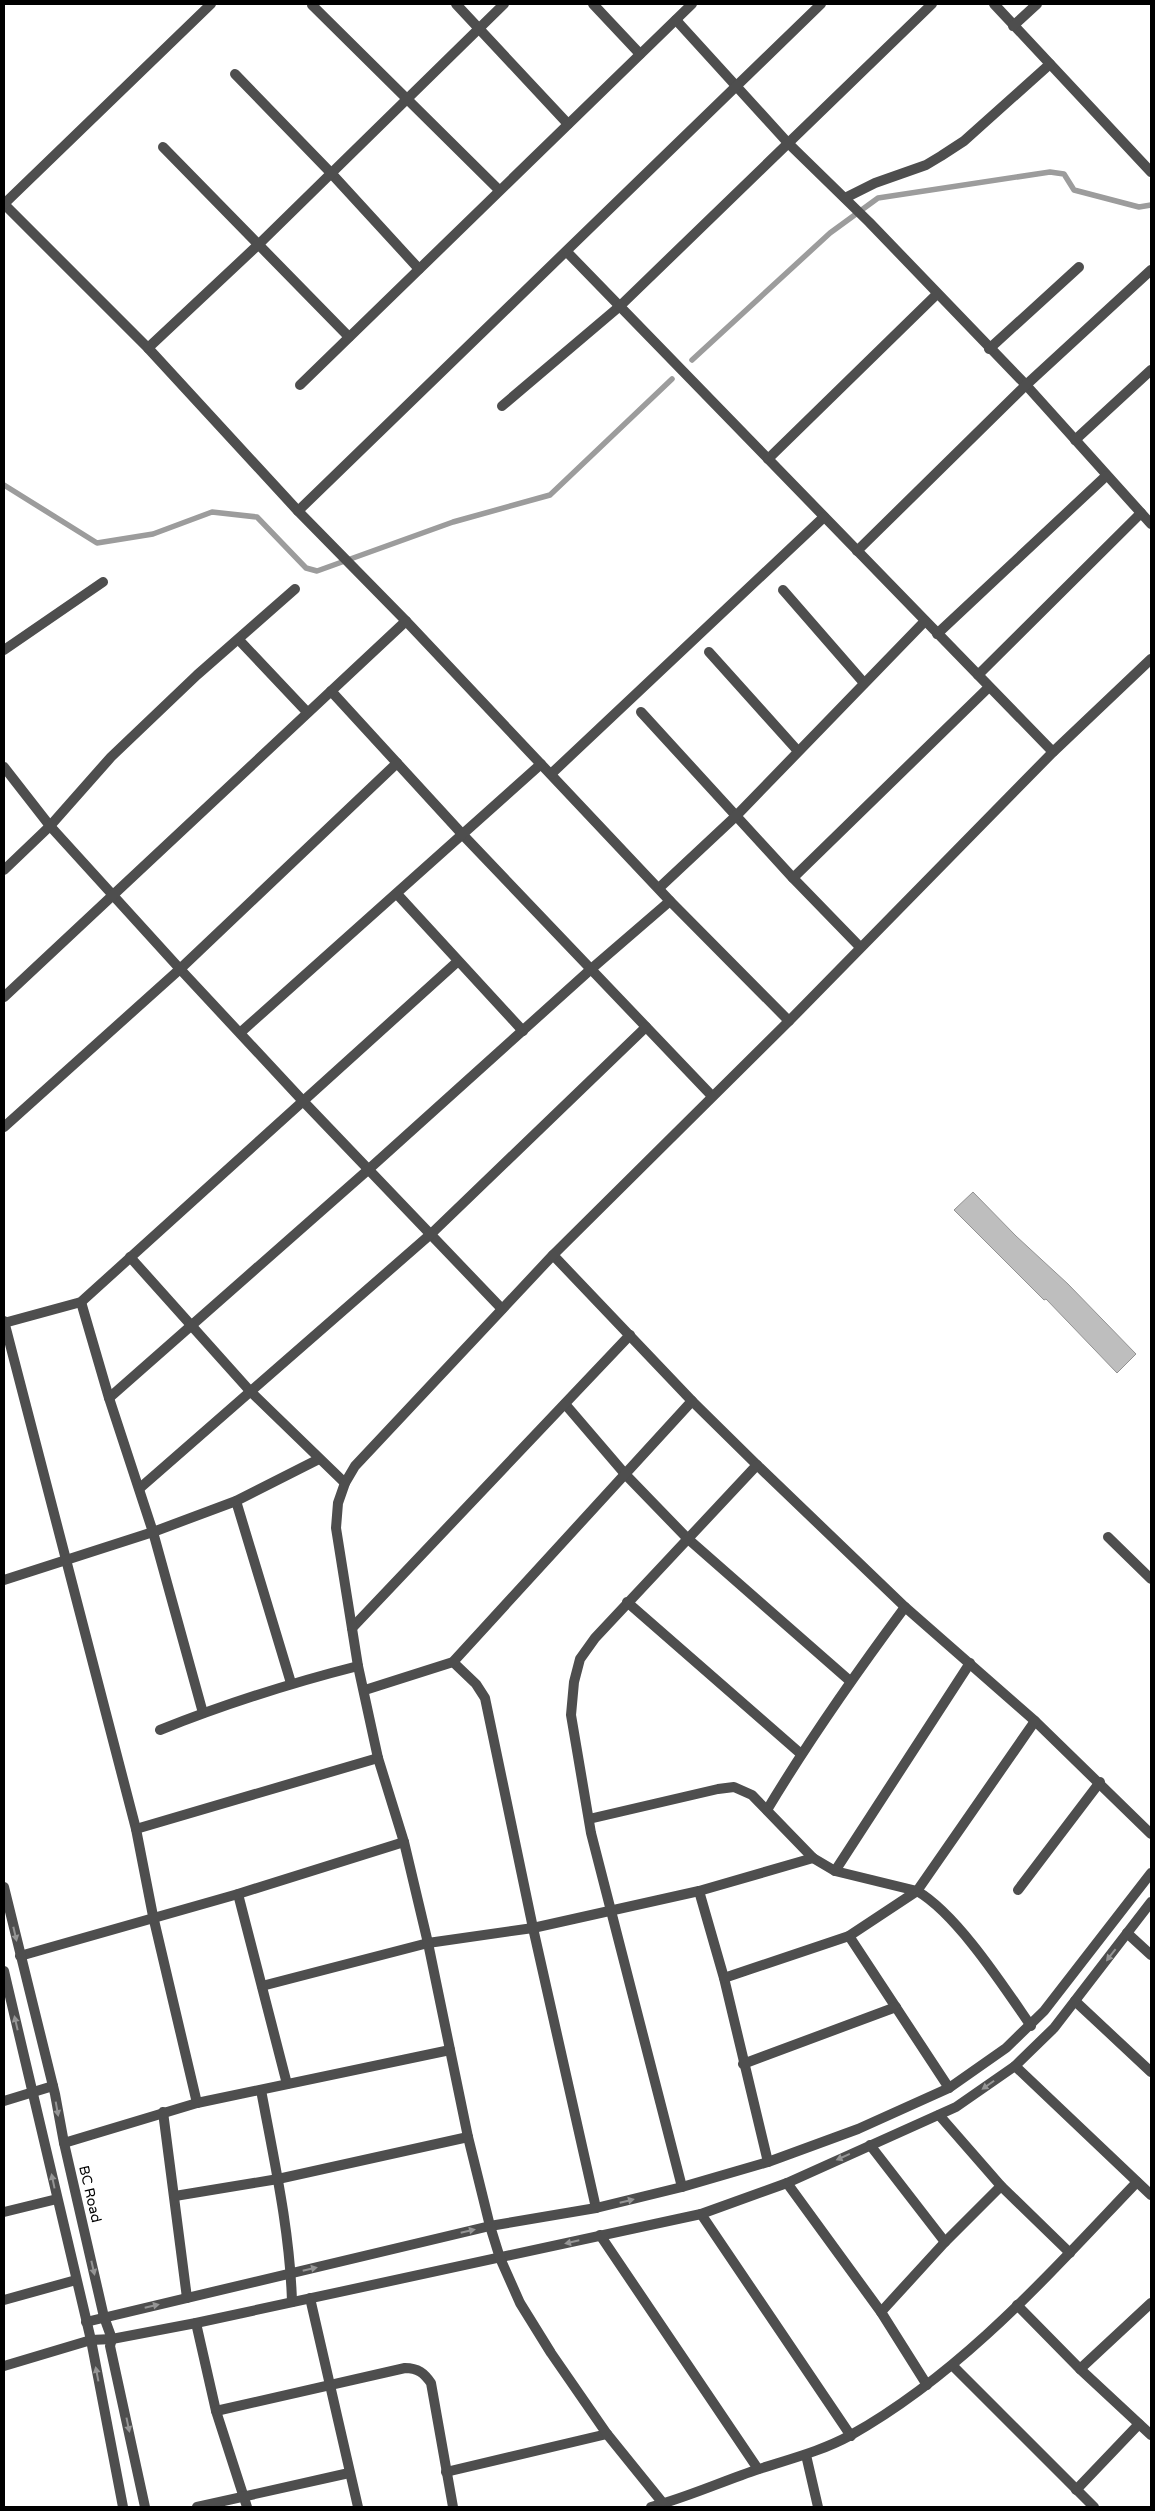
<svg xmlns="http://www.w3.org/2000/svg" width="1155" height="2511" viewBox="0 0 1155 2511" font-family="'Varela Round',sans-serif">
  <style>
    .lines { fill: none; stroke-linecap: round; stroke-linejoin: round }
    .stream { stroke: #9c9c9c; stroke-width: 5.5 }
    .building { fill: #bebebe; stroke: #929292 }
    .service { stroke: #4e4e4e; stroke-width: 10 }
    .minor { stroke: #4e4e4e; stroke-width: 10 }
    .tertiary { stroke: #4e4e4e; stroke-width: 10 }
    .oneway { fill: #959595 }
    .labels { text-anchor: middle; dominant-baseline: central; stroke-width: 4.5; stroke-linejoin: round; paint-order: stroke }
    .street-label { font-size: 14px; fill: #000; stroke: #fff }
  </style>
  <rect width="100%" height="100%" fill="#fff"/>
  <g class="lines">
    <g class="stream">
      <path d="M692 360 830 233 878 198 1050 172 1064 174 1074 190 1139 207 1151 205"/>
      <path d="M4 485 97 543 153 534 212 512 257 517 306 568 317 571 453 522 550 495 672 379"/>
    </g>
  </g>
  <path class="building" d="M973 1192 1016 1236 1068 1284 1136 1354 1117 1373 1046 1299 1044 1300 954 1210Z"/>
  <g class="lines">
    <g class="service">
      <path d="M502 406 620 306"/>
      <path d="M1108 1537 1151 1579"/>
    </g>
    <g class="minor">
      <path d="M456 4 568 124"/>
      <path d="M593 4 640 54"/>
      <path d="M994 4 1151 172"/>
      <path d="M312 5 499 190"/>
      <path d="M676 20 788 143 869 222 1026 385 1151 524"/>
      <path d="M1013 26 1037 4"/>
      <path d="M235 74 331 173 419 269"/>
      <path d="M163 147 349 337"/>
      <path d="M845 198 875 183 926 165 941 156 964 141 1050 64"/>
      <path d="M4 204 148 348 298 511 406 621 670 901 789 1021"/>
      <path d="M4 204 211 4"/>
      <path d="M567 252 1053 752"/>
      <path d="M620 306 932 4"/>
      <path d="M148 348 259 244 504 4"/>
      <path d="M989 349 1079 267"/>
      <path d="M300 385 692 4"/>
      <path d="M1075 440 1151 370"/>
      <path d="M768 459 937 294"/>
      <path d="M298 511 821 4"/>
      <path d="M857 551 1026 385 1151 270"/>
      <path d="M783 590 864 683"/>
      <path d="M937 634 1106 476"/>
      <path d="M239 640 307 712"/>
      <path d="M4 650 103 582"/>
      <path d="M709 652 797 750"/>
      <path d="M978 675 1141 513"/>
      <path d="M331 691 463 835 712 1096"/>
      <path d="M641 712 793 878 860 947"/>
      <path d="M4 767 50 826 180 969 302 1100 502 1309"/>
      <path d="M551 774 824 517"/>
      <path d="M4 870 50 826 111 757 197 675 295 589"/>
      <path d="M793 878 989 687"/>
      <path d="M659 888 736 816 925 621"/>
      <path d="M397 894 523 1031"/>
      <path d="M4 997 406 621"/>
      <path d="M241 1032 541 764"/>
      <path d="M4 1127 180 969 397 763"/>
      <path d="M553 1255 692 1401 757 1465 905 1607 1035 1721 1151 1834"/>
      <path d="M130 1257 250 1391 345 1483"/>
      <path d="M81 1302 109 1398 153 1532 203 1713"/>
      <path d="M4 1321 136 1829 153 1916 197 2103"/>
      <path d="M4 1323 81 1302 457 962"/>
      <path d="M109 1398 369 1169 590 970 670 901"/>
      <path d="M565 1404 625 1474 687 1538 850 1681"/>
      <path d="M140 1488 432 1233 646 1027"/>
      <path d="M236 1501 291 1683"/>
      <path d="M4 1580 153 1532 236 1501 319 1459"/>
      <path d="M627 1602 801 1754"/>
      <path d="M352 1628 630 1335"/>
      <path d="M453 1662 476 1684 485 1698 533 1928 596 2208"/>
      <path d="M365 1690 453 1662 692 1401"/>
      <path d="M160 1730C225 1704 291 1683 358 1666"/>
      <path d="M767 1810C809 1740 856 1673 905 1607"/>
      <path d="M589 1819 718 1789 734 1787 752 1795 813 1858 835 1871 917 1891C957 1914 1004 1987 1031 2026"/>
      <path d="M136 1829 378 1758"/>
      <path d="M835 1871 970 1663"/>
      <path d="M1018 1890 1100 1782"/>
      <path d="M699 1891 724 1978 768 2162"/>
      <path d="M238 1894 287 2084"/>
      <path d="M1127 1933 1151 1955"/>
      <path d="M849 1936 949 2088"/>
      <path d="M20 1956 238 1894 404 1842"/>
      <path d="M724 1978 849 1936 917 1891 1035 1721"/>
      <path d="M262 1986 428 1943 533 1928 699 1891 813 1858"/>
      <path d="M1075 2001 1151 2072"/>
      <path d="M743 2064 896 2007"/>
      <path d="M1015 2066 1151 2195"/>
      <path d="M261 2090C274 2160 290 2231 292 2302"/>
      <path d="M4 2101 53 2086"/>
      <path d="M163 2112 187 2298"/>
      <path d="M939 2115 1001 2186 1070 2253"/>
      <path d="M64 2143 197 2103 450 2050"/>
      <path d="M870 2145 945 2242"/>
      <path d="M787 2183 881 2312 927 2385"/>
      <path d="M682 2187 591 1833 571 1715 574 1682 580 1659 595 1638 757 1465"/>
      <path d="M175 2196 278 2179 468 2137"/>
      <path d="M4 2212 57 2199"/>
      <path d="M701 2214 851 2436"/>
      <path d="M600 2235 758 2469"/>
      <path d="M310 2298 358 2507"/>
      <path d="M4 2300 76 2280"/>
      <path d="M1017 2305 1080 2369 1151 2435"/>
      <path d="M881 2312 945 2242 1001 2186"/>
      <path d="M86 2322 490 2226 596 2208 682 2187 768 2162 858 2129 949 2088 1006 2048 1044 2011 1151 1873"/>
      <path d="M196 2323 216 2411 247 2507"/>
      <path d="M4 2366 91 2340 112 2339 196 2323 701 2214 787 2183 956 2107 1015 2066 1054 2028 1151 1902"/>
      <path d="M953 2366 1094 2507"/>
      <path d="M1080 2369 1151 2303"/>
      <path d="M216 2411 405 2368C418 2368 424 2373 431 2383L453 2507"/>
      <path d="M806 2455 818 2507"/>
      <path d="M446 2472 607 2434"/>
      <path d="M1076 2490 1139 2424"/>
      <path d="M197 2507 349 2473"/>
      <path d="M651 2507C688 2497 723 2481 759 2469 790 2459 822 2451 851 2435 963 2372 1049 2274 1137 2182"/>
      <path d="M666 2507 607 2434 551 2353 520 2303 500 2258 490 2226 468 2137 428 1943 404 1842 378 1758 358 1666 336 1528 338 1503 345 1483 355 1466 553 1255 789 1021 1053 752 1151 659"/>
    </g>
    <g class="tertiary">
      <path d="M4 1887 55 2094 64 2143 104 2317 112 2339 110 2346 145 2507"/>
      <path d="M4 1971 91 2340 123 2507"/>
    </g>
  </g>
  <defs><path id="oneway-solid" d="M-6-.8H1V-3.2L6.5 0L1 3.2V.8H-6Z" transform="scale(1.25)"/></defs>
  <g class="oneway">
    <use href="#oneway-solid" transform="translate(15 1934) rotate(77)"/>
    <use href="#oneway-solid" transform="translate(1111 1955) rotate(128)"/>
    <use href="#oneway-solid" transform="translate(16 2023) rotate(-103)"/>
    <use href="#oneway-solid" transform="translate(988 2085) rotate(145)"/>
    <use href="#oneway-solid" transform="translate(57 2109) rotate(80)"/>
    <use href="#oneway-solid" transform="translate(843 2157) rotate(156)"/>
    <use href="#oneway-solid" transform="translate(53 2181) rotate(-102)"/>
    <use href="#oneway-solid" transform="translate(627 2201) rotate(-14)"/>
    <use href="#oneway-solid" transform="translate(468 2231) rotate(-13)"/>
    <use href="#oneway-solid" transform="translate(572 2242) rotate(167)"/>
    <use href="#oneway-solid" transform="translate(93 2268) rotate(77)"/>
    <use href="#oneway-solid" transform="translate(310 2269) rotate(-13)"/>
    <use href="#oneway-solid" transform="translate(152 2306) rotate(-13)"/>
    <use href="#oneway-solid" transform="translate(97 2374) rotate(-101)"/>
    <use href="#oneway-solid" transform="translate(128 2425) rotate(78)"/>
  </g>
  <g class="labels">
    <g class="street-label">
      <text transform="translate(90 2194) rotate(77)">BC Road</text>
    </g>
  </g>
  <rect width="1155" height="2511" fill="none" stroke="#000000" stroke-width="10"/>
</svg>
